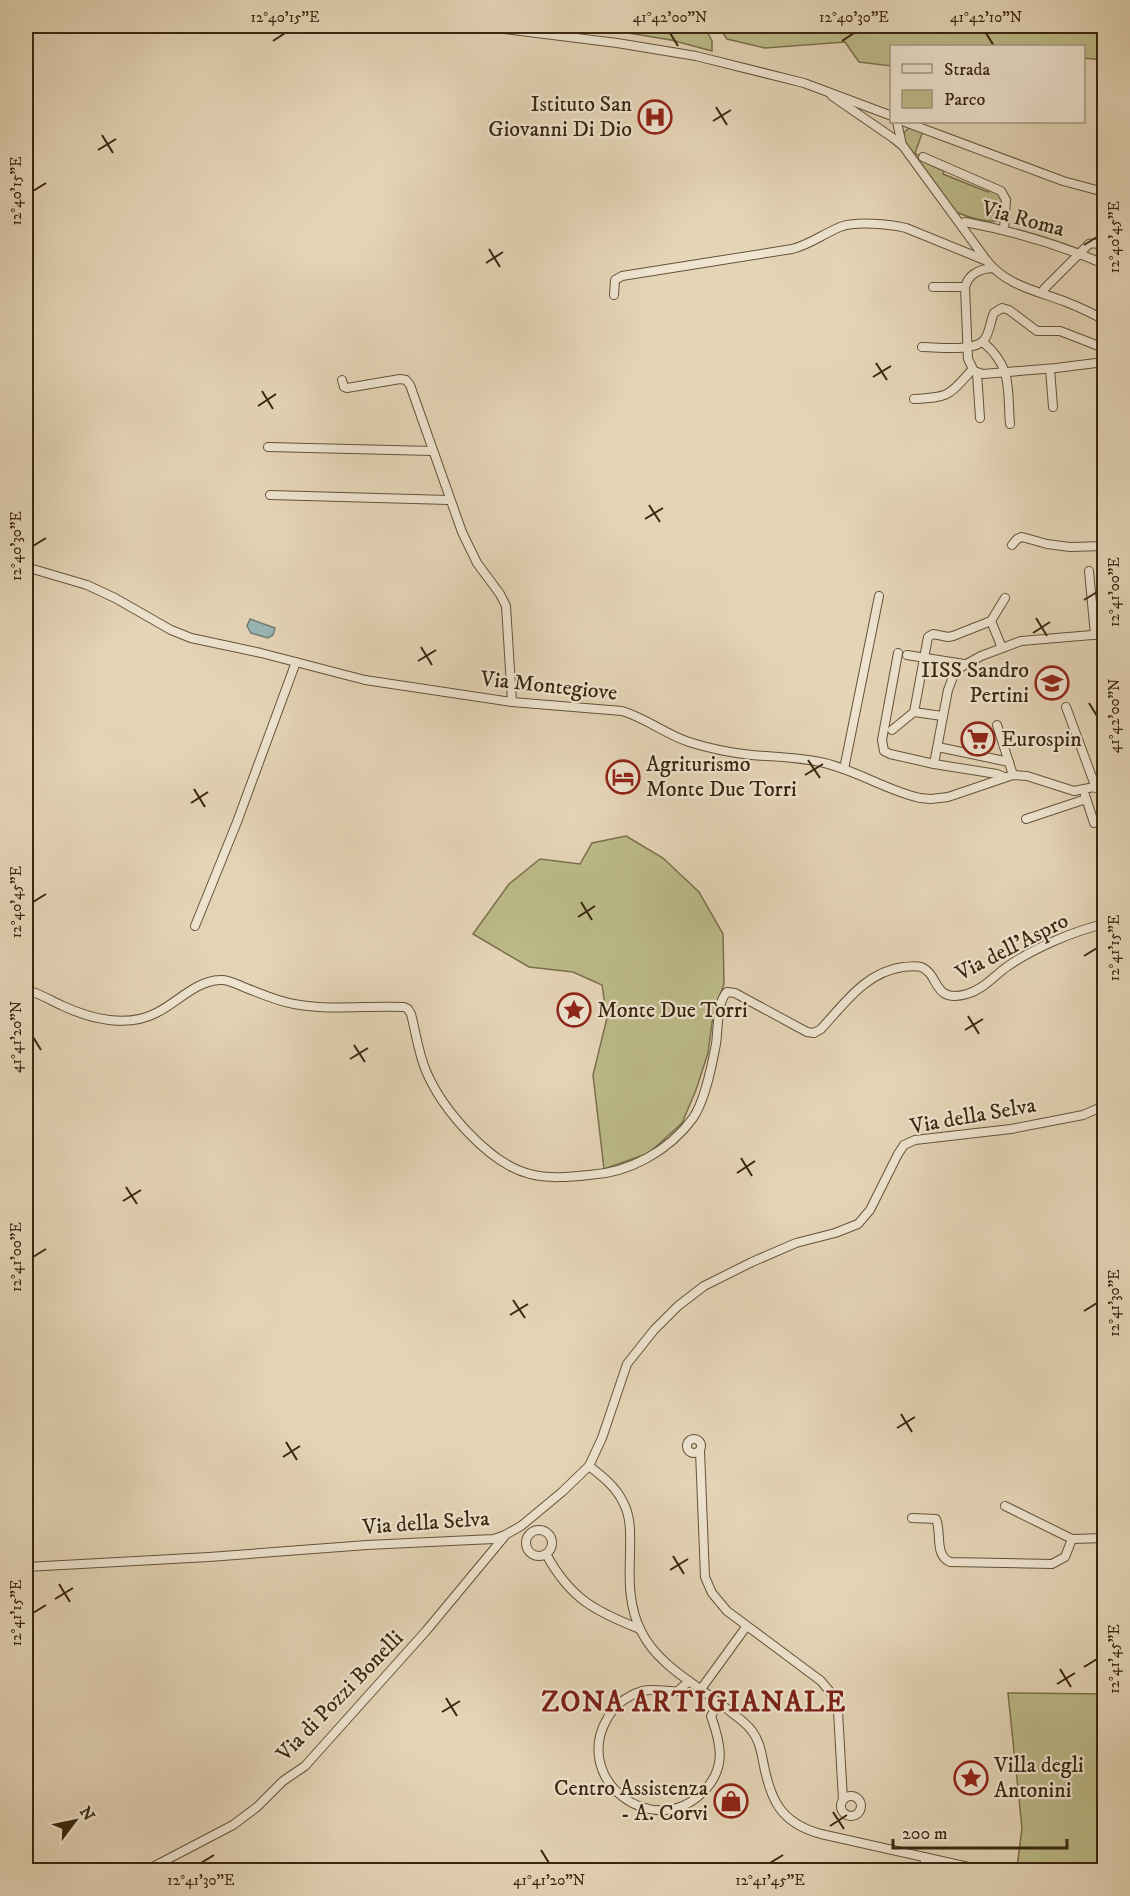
<svg xmlns="http://www.w3.org/2000/svg" width="1130" height="1896" viewBox="0 0 1130 1896" font-family="'IM FELL DW Pica',serif">
  <style>
    .green { fill: #bcbb89; stroke: #7a704c; stroke-width: 1.5 }
    .water { fill: #98b7b6; stroke: #727d73; stroke-width: 1.5 }
    .lines { fill: none; stroke-linecap: round; stroke-linejoin: round }
    .minor-casing { stroke: #645239; stroke-width: 10 }
    .minor { stroke: #eee4d0; stroke-width: 8 }
    .ticks { fill: none; stroke: #39260f; stroke-width: 2 }
    .labels { text-anchor: middle; dominant-baseline: central; stroke-width: 4.5; stroke-linejoin: round; paint-order: stroke }
    .poi-label { font-size: 22px; fill: #39260f; stroke: #eee4d0; text-anchor: start }
    .street-label { font-size: 22px; fill: #39260f; stroke: #eee4d0 }
    .district-label { font-size: 28px; font-weight: bold; letter-spacing: 1.5px; fill: #7a1f14; stroke: #eee4d0 }
    .neatline { fill: none; stroke: #39260f; stroke-width: 2 }
    .ticks-label { font-size: 15px; text-anchor: middle; fill: #39260f }
  </style>
  <rect width="100%" height="100%" fill="#e5d5b7"/>
  <filter id="stains"><feTurbulence type="fractalNoise" baseFrequency=".00333" numOctaves="4"/><feColorMatrix values="0 0 0 0 .2 0 0 0 0 .09 0 0 0 0 .02 0 0 0 .5 -.17"/></filter>
  <radialGradient id="worn" r=".72"><stop offset=".6" stop-color="#630" stop-opacity="0"/><stop offset="1" stop-color="#630" stop-opacity=".3"/></radialGradient>
  <g class="green">
    <path d="M597 26H704L712 41V51L671 40 610 30Z"/>
    <path d="M718 26H1104V60L1084 58V46H892L891 66 859 62 845 42 765 48 727 39Z"/>
    <path d="M910 128 923 131 915 153 931 165 944 171 943 174 988 192 990 189C1005 194 1004 207 1001 220 989 224 967 217 956 212L905 142C903 135 903 131 910 128Z"/>
    <path d="M626 836 663 858 699 892 723 934 724 984 713 1016 708 1053 696 1090 682 1123 649 1153 604 1169 593 1075 607 1018 602 985 573 972 529 967 473 934 509 884 540 859 580 864 592 843Z"/>
    <path d="M1008 1693 1104 1694V1868L1102 1870H1028L1017 1868 1022 1828Z"/>
  </g>
  <path class="water" d="M250 619 275 628 273 635 268 638 251 633 247 626Z"/>
  <g class="lines">
    <g class="minor-casing">
      <g id="minor">
        <path d="M479 26 617 43 696 56 804 83 892 116"/>
        <path d="M832 96 893 138 903 146 987 261C1007 286 1038 291 1066 302 1079 307 1092 313 1104 320"/>
        <path d="M897 122 902 145"/>
        <path d="M905 122 1063 181 1104 192"/>
        <path d="M923 157 1001 191 1006 200 1004 229"/>
        <path d="M965 222C1013 231 1060 245 1104 264"/>
        <path d="M993 268C980 269 969 273 965 287L968 359 974 371 983 374 1056 368 1104 362"/>
        <path d="M933 287H965"/>
        <path d="M1044 289 1089 244C1094 242 1099 246 1104 242"/>
        <path d="M614 295 615 280 622 276 792 249C809 245 823 234 840 227 855 221 890 224 906 228L987 261"/>
        <path d="M983 342C1013 368 1007 387 1010 424"/>
        <path d="M922 347C937 347 974 352 984 340 990 333 990 321 994 313L1002 308 1009 310 1037 331H1060L1104 348"/>
        <path d="M1050 369 1053 407"/>
        <path d="M977 373 980 418"/>
        <path d="M342 380 344 387 347 388 400 379 406 380 410 385 462 532 477 563 500 594 506 606 512 702"/>
        <path d="M914 399C950 397 948 396 972 370"/>
        <path d="M268 447 433 451"/>
        <path d="M270 495 449 500"/>
        <path d="M1012 545 1017 539 1022 537 1047 544 1070 547 1104 546"/>
        <path d="M26 567 87 585 115 598 171 630 191 638 261 653 365 680 512 702 622 711C646 718 665 734 689 742 708 748 731 753 752 755 775 757 798 757 820 762 855 769 885 790 920 798L931 799 948 797 1013 775 1027 776 1074 791 1104 785"/>
        <path d="M1089 571 1095 635"/>
        <path d="M991 621 1002 648"/>
        <path d="M898 653 882 740 884 751 890 754 934 764 997 774 1004 777"/>
        <path d="M907 655 964 664"/>
        <path d="M1066 707 1096 788"/>
        <path d="M914 712 942 716"/>
        <path d="M997 725 1013 775"/>
        <path d="M892 730 914 712 928 637 933 634 948 637 953 636 991 621 1005 598"/>
        <path d="M938 747 1009 762"/>
        <path d="M934 764 948 690 953 677 961 667 981 656 1021 641 1104 634"/>
        <path d="M844 769 879 596"/>
        <path d="M1085 795 1094 823"/>
        <path d="M1026 819 1086 799"/>
        <path d="M195 926 237 822 296 662"/>
        <path d="M26 990C39 993 50 1000 63 1006 91 1019 127 1028 156 1013 177 1003 195 981 220 980 229 979 238 985 246 988 262 994 277 1001 294 1004 330 1011 368 1005 404 1007L408 1009 411 1014C416 1033 418 1052 426 1071 442 1109 489 1164 530 1174 548 1179 570 1177 589 1175 629 1173 669 1151 693 1118 705 1101 712 1065 716 1044 718 1031 717 1001 727 992L735 993 807 1032 814 1033 821 1029C845 1003 866 972 903 967 908 967 915 965 921 967 940 974 932 1004 967 994 984 989 995 975 1008 966 1034 948 1074 931 1104 924"/>
        <circle cx="694" cy="1446" r="7"/>
        <path d="M700 1451 705 1577 712 1593 727 1611 821 1681 831 1693 838 1711 843 1800"/>
        <path d="M589 1466C602 1476 616 1487 623 1502 632 1518 630 1538 630 1555 629 1582 629 1607 641 1631 659 1668 702 1687 732 1713 739 1718 747 1724 752 1731 759 1740 761 1751 763 1761 770 1799 780 1823 821 1834L982 1870"/>
        <path d="M1005 1506 1072 1539"/>
        <path d="M912 1518 936 1519C942 1533 934 1555 950 1562L1052 1564 1065 1557 1072 1539 1104 1538"/>
        <circle cx="539" cy="1543" r="13"/>
        <path d="M546 1554C570 1598 594 1611 640 1629"/>
        <path d="M26 1567 209 1557 367 1545 472 1540 494 1539 505 1535 521 1526 562 1492 589 1466 602 1438 627 1364 654 1330 678 1306 704 1286 752 1262 796 1243 835 1233 858 1224 870 1210 898 1154 904 1145 915 1140 1011 1129 1083 1115 1104 1106"/>
        <path d="M689 1681 678 1691C666 1692 655 1688 642 1691 627 1696 614 1706 607 1719 572 1780 653 1842 703 1792 727 1768 721 1744 711 1716L719 1703"/>
        <path d="M701 1689 746 1627"/>
        <circle cx="851" cy="1806" r="10"/>
        <path d="M924 1857 927 1870"/>
        <path d="M147 1870 233 1825 257 1807 283 1781 305 1766 426 1631 504 1537"/>
      </g>
    </g>
    <use href="#minor" class="minor"/>
  </g>
  <path class="ticks" d="M670 33 678 46M986 33 994 46M273 41 285 33M842 41 854 33M716 107 727 125M713 121 731 110M102 135 113 153M98 150 116 139M33 191 46 183M1084 245 1097 237M489 249 500 267M486 263 503 252M876 363 887 380M873 377 891 366M262 391 273 409M258 406 276 394M649 505 660 522M645 519 663 508M33 546 46 538M1084 600 1097 592M1036 618 1047 636M1033 633 1050 622M421 647 432 665M418 661 436 650M1089 703 1097 716M808 760 820 778M805 775 823 764M194 789 205 807M191 803 208 792M33 902 46 894M581 902 592 920M578 917 595 906M1084 956 1097 948M968 1016 979 1034M965 1030 983 1019M33 1037 41 1050M354 1045 365 1062M350 1059 368 1048M741 1158 752 1176M737 1173 755 1161M126 1187 137 1204M123 1201 141 1190M33 1257 46 1249M513 1300 525 1318M1084 1311 1097 1303M510 1315 528 1304M901 1414 912 1432M897 1428 915 1417M286 1442 297 1460M283 1457 300 1446M673 1556 684 1574M670 1570 688 1559M59 1584 70 1602M55 1599 73 1588M33 1613 46 1605M1084 1667 1097 1659M1060 1669 1071 1687M1057 1684 1075 1673M446 1698 457 1716M442 1712 460 1701M833 1812 844 1829M830 1826 847 1815M541 1850 549 1863M201 1863 214 1855M770 1863 783 1855"/>
  <defs>
    <g id="hospital-ring" transform="scale(1.725)"><circle r="9.5" fill="#eee4d0" stroke="#8f2418" stroke-width="1.5"/><path d="M-5-5h3v3.5h4V-5h3V5h-3V1.5h-4V5h-3Z" fill="#8f2418"/></g>
    <g id="school-ring" transform="scale(1.725)"><circle r="9.5" fill="#eee4d0" stroke="#8f2418" stroke-width="1.5"/><path d="M0-5L7-2L0 1L-7-2ZM-4 1L0 2.5L4 1V4Q0 6-4 4Z" fill="#8f2418"/></g>
    <g id="supermarket-ring" transform="scale(1.725)"><circle r="9.5" fill="#eee4d0" stroke="#8f2418" stroke-width="1.5"/><path d="M-6-5.5h2.5l.6 2H6L4.5 2H-2.5L-4.4-4H-6ZM-1.5 3.2a1.3 1.3 0 1 0 .1 0ZM3 3.2a1.3 1.3 0 1 0 .1 0Z" fill="#8f2418"/></g>
    <g id="hotel-ring" transform="scale(1.725)"><circle r="9.5" fill="#eee4d0" stroke="#8f2418" stroke-width="1.5"/><path d="M-6-4.5h1.5V1H6V5H4.5V3h-9V5H-6ZM-4 0a1.8 1.8 0 1 1 3.6 0ZM.5 0V-2.5h3Q6-2.5 6 0Z" fill="#8f2418"/></g>
    <g id="sight-ring" transform="scale(1.725)"><circle r="9.5" fill="#eee4d0" stroke="#8f2418" stroke-width="1.5"/><path d="M0-6L1.8-2.2L6-1.7L2.9 1.2L3.7 5.4L0 3.3L-3.7 5.4L-2.9 1.2L-6-1.7L-1.8-2.2Z" fill="#8f2418"/></g>
    <g id="shop-ring" transform="scale(1.725)"><circle r="9.5" fill="#eee4d0" stroke="#8f2418" stroke-width="1.5"/><path d="M-5-2.5h2.3a2.7 3.5 0 0 1 5.4 0H5L5.5 6h-11ZM-1.5-2.5h3a1.5 2.3 0 0 0-3 0Z" fill="#8f2418"/></g>
  </defs>
  <g fill-rule="evenodd">
    <use href="#hospital-ring" x="655" y="117"/>
    <use href="#school-ring" x="1052" y="683"/>
    <use href="#supermarket-ring" x="978" y="739"/>
    <use href="#hotel-ring" x="623" y="777"/>
    <use href="#sight-ring" x="574" y="1010"/>
    <use href="#sight-ring" x="971" y="1778"/>
    <use href="#shop-ring" x="731" y="1801"/>
  </g>
  <g class="labels">
    <g class="poi-label">
      <text x="632" y="104" text-anchor="end">Istituto San<tspan x="632" dy="25">Giovanni Di Dio</tspan></text>
      <text x="1029" y="670" text-anchor="end">IISS Sandro<tspan x="1029" dy="25">Pertini</tspan></text>
      <text x="1001" y="739">Eurospin</text>
      <text x="646" y="764">Agriturismo<tspan x="646" dy="25">Monte Due Torri</tspan></text>
      <text x="597" y="1010">Monte Due Torri</text>
      <text x="994" y="1765">Villa degli<tspan x="994" dy="25">Antonini</tspan></text>
      <text x="708" y="1788" text-anchor="end">Centro Assistenza<tspan x="708" dy="25">- A. Corvi</tspan></text>
    </g>
    <g class="street-label">
      <text transform="translate(1023 219) rotate(15)">Via Roma</text>
      <text transform="translate(549 686) rotate(6)">Via Montegiove</text>
      <text transform="translate(1012 947) rotate(-27)">Via dell'Aspro</text>
      <text transform="translate(973 1116) rotate(-10)">Via della Selva</text>
      <text transform="translate(426 1523) rotate(-4)">Via della Selva</text>
      <text transform="translate(340 1696) rotate(-46)">Via di Pozzi Bonelli</text>
    </g>
    <g class="district-label">
      <text x="694" y="1702">ZONA ARTIGIANALE</text>
    </g>
  </g>
  <rect width="1130" height="1896" fill="none" stroke="#e5d5b7" stroke-width="66"/>
  <rect x="890" y="45" width="195" height="78" fill="#eee4d0" stroke="#a69883" stroke-width="1.5"/>
  <rect x="902" y="64" width="30" height="9" fill="#eee4d0" stroke="#a69883" stroke-width="1.5"/>
  <text x="944" y="75" font-size="18" fill="#39260f">Strada</text>
  <rect x="902" y="90" width="30" height="18" fill="#bcbb89" stroke="#a69883" stroke-width="1.5"/>
  <text x="944" y="105" font-size="18" fill="#39260f">Parco</text>
  <g transform="translate(75 1821) rotate(58)" stroke="#eee4d0" stroke-width="4.5" paint-order="stroke">
  <path d="M0-4.5L10 22L0 15L-10 22Z" fill="#39260f"/>
  <text y="-9" font-size="16" font-weight="bold" text-anchor="middle" fill="#39260f">N</text>
  </g>
  <path d="M893 1839v9h174v-9" fill="none" stroke="#39260f" stroke-width="3"/>
  <text x="902" y="1839" font-size="18" fill="#39260f" stroke="#eee4d0" stroke-width="4.5" paint-order="stroke">200 m</text>
  <rect x="33" y="33" width="1064" height="1830" class="neatline"/>
  <g class="ticks-label">
    <text x="285" y="22">12°40'15"E</text>
    <text x="670" y="22">41°42'00"N</text>
    <text x="854" y="22">12°40'30"E</text>
    <text x="986" y="22">41°42'10"N</text>
    <text transform="translate(16 191) rotate(-90)" y="5">12°40'15"E</text>
    <text transform="translate(1114 237) rotate(-90)" y="5">12°40'45"E</text>
    <text transform="translate(16 546) rotate(-90)" y="5">12°40'30"E</text>
    <text transform="translate(1114 592) rotate(-90)" y="5">12°41'00"E</text>
    <text transform="translate(1114 716) rotate(-90)" y="5">41°42'00"N</text>
    <text transform="translate(16 902) rotate(-90)" y="5">12°40'45"E</text>
    <text transform="translate(1114 948) rotate(-90)" y="5">12°41'15"E</text>
    <text transform="translate(16 1037) rotate(-90)" y="5">41°41'20"N</text>
    <text transform="translate(16 1257) rotate(-90)" y="5">12°41'00"E</text>
    <text transform="translate(1114 1303) rotate(-90)" y="5">12°41'30"E</text>
    <text transform="translate(16 1613) rotate(-90)" y="5">12°41'15"E</text>
    <text transform="translate(1114 1659) rotate(-90)" y="5">12°41'45"E</text>
    <text x="201" y="1885">12°41'30"E</text>
    <text x="549" y="1885">41°41'20"N</text>
    <text x="770" y="1885">12°41'45"E</text>
  </g>
  <rect width="100%" height="100%" filter="url(#stains)"/>
  <rect width="100%" height="100%" fill="url(#worn)"/>
</svg>
